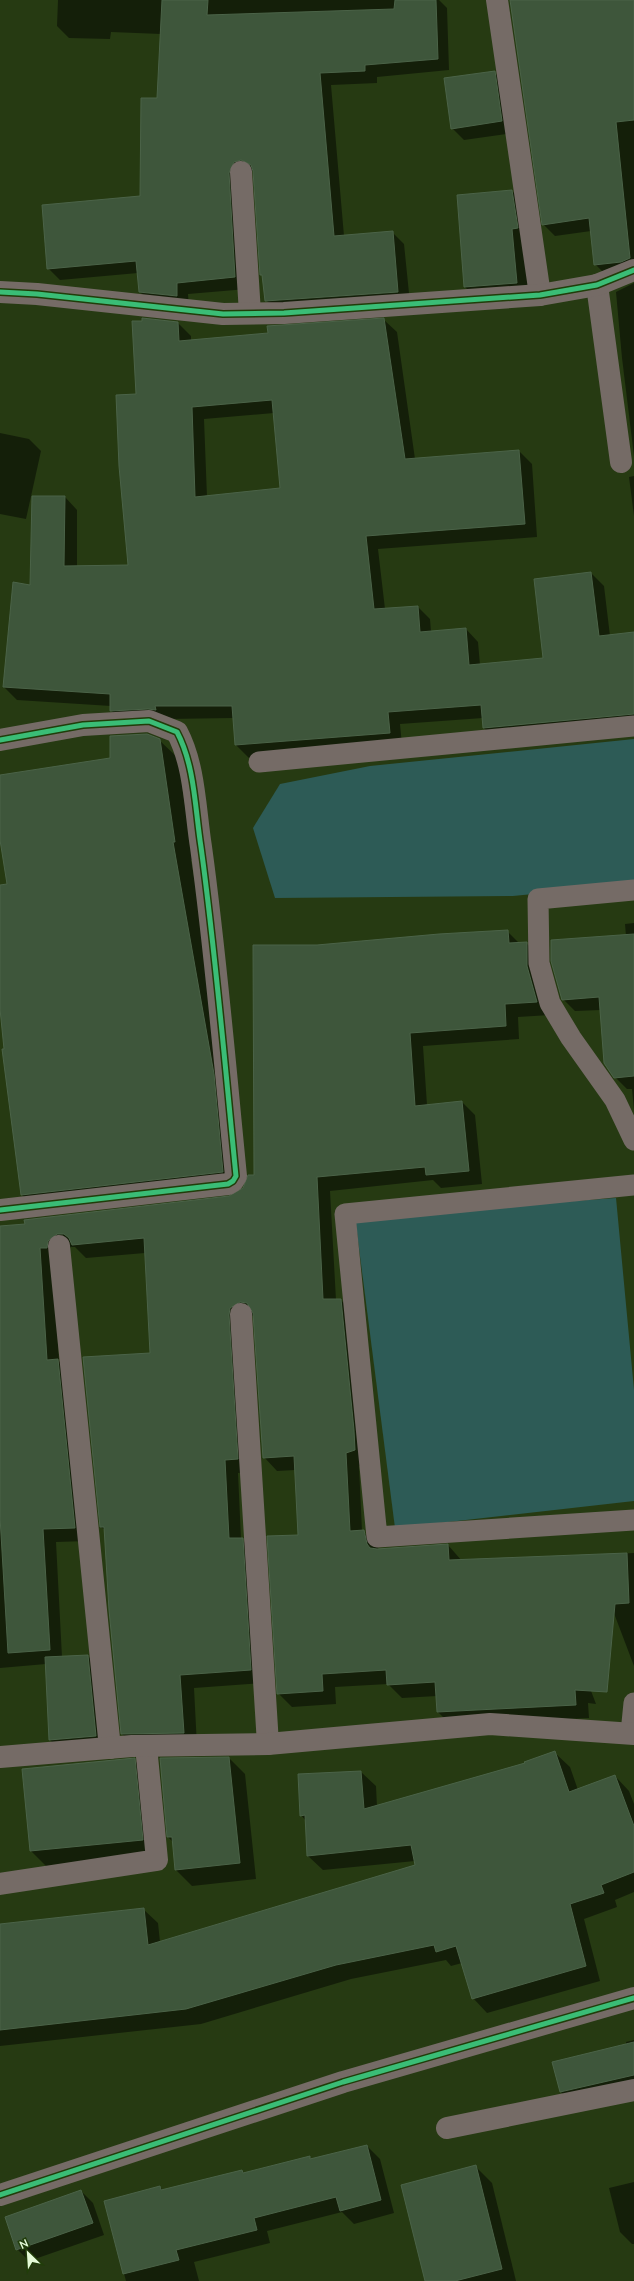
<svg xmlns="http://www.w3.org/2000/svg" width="634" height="2281" viewBox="0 0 634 2281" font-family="'Nunito Sans',sans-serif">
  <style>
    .water { fill: #2d5b56 }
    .shadow { fill: #0007; fill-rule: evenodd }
    .building { fill: #3e563b; stroke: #4b6348; fill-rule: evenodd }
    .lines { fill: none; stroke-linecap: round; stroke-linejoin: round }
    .service { stroke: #756b66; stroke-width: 21 }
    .minor { stroke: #756b66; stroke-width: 22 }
    .tertiary { stroke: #756b66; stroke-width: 22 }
    .cycleway-casing { stroke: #213d0a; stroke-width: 8 }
    .cycleway { stroke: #3abd76; stroke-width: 5 }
  </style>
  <rect width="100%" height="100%" fill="#263a12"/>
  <g class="water">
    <path d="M634 739V884L513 896 275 898 253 828 280 784 370 766Z"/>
    <path d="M616 1198 634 1390V1501L395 1528 355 1217Z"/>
  </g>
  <g class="shadow">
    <path d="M58 0H439L447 8 449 70 377 77V83L331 85 344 236 392 232 404 244 410 303 278 312 266 300 264 277 261 274 253 171 246 174 247 289 188 294 189 308 152 304 140 292 138 273 60 280 48 268 141 197 158 99 161 34 111 32 110 39 69 38 57 26Z"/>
    <path d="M511 0H634V274L607 276 595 264 591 231 555 236 543 224Z"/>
    <path d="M494 72 506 84 513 133 464 140 452 128Z"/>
    <path d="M512 191 524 203 529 294 477 299 465 287 458 196Z"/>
    <path d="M634 283V456L622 358 616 292Z"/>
    <path d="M384 320 397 332 415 459 519 451 532 464 537 537 378 549 385 609 418 607 430 619 431 632 466 629 478 642 480 665 544 659 591 573 604 586 610 636 634 633V728L496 741 484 728 483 718 400 724 402 745 249 758 236 745 234 718 167 719 123 723 111 710V706L17 700 4 687 31 586 65 497 77 510V567L129 566 137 395 178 323 191 336V341ZM274 413 281 488 207 497 204 419Z"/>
    <path d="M0 433 29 439 41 451 26 519 0 514Z"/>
    <path d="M634 476V516L629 477Z"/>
    <path d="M159 740 178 758 193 860H191L232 1094 241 1190 41 1213 22 1195 0 1000V886L8 885 0 833V776L111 759Z"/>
    <path d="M634 923V1110L632 1089H627L615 1077 601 1010 575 1011 563 999 626 936 625 924Z"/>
    <path d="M507 931 519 943H526L540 956 550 1015 518 1017 519 1039 423 1046 427 1105 462 1102 475 1115 482 1184 441 1188 433 1180 330 1191 336 1300H341L354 1314 368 1464 359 1466 362 1531 377 1545 379 1550 448 1545 462 1561 634 1553V1666L604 1587 558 1604 596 1704 588 1703 589 1718 451 1725 438 1712 437 1696 402 1698 388 1684 335 1687 336 1704 292 1707 278 1693 299 1536 295 1470 277 1471 264 1457 255 1314 243 1322 251 1472 238 1473 241 1539 256 1552 264 1683 194 1688 197 1746 136 1747 122 1734 105 1530 101 1527 151 1354 145 1253 86 1258 75 1247H71L53 1262 59 1361 71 1374 88 1541 56 1542 62 1657 88 1656 100 1668 108 1748 62 1752 50 1740 46 1664 0 1668V1227L26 1225 230 1197 244 1190 255 1175 317 946Z"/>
    <path d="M555 1753 570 1767 578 1790 615 1776 629 1791 634 1804V1892L615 1900 617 1907 584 1919 600 1981 487 2013 473 1998 462 1963 451 1966 446 1960 351 1979 201 2024 0 2046V1925L143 1909 158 1923 160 1942 416 1866 415 1861 323 1870 308 1856 306 1821 301 1815 299 1775 361 1772 376 1786 377 1807 526 1764Z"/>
    <path d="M229 1758 245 1774 256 1879 192 1886 176 1870 173 1842 168 1837 161 1759Z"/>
    <path d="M134 1760 151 1776 158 1856 47 1867 31 1851Z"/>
    <path d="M634 2040V2089L573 2104 561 2092 626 2045V2042Z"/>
    <path d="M367 2146 380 2159 394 2213 354 2224 342 2212 267 2231 270 2243 194 2262 199 2281H126L105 2202 160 2187 164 2191 242 2171 245 2173 309 2157 312 2160Z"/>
    <path d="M475 2166 492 2183 516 2281H426Z"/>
    <path d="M634 2182V2244H632L620 2232 609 2188Z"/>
    <path d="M81 2191 93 2203 104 2235 29 2261 17 2249Z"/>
  </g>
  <g class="building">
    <path d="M162 0H208L207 15 394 9 395 0H436L438 59 365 65V71L320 73 334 236 393 231 398 292 265 301 262 275H260L253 171 251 165 241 160 234 162 229 173 235 277 177 283V296L139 292 136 261 47 269 42 205 140 196 141 98H157Z"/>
    <path d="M510 0H634V120L616 122 630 258 621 262 594 265 589 218 542 225Z"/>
    <path d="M495 71 502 121 451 129 444 78Z"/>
    <path d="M512 190 518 228 512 229 517 283 464 287 457 195Z"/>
    <path d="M142 318 178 322 179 341 268 333 267 326 384 318 405 459 519 450 525 524 366 536 374 609 418 606 420 632 466 628 469 665 543 658 534 579 591 572 599 636 634 632V714L483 728 481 705 388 712 390 733 235 745 232 706H155L156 710 148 709 110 711V694L3 687 13 582 30 585 32 496H65L64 566 128 565 119 466 116 395 136 394 132 321H142ZM272 400 280 488 195 497 192 407Z"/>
    <path d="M147 734 160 739 175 842H173L214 1074 223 1172 21 1195 2 1049H4L0 1009V885L7 884 0 840V775L110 758V736Z"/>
    <path d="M508 930 509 943 527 942V966L537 1002 505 1004 506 1026 410 1033 415 1106 462 1101 469 1171 426 1175 425 1167 317 1177 323 1299H341L354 1430 355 1450 346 1453 350 1531 364 1530 367 1544 370 1548 377 1549 448 1544 449 1560 627 1553 629 1603 615 1604 607 1692 575 1690 576 1705 437 1712 435 1682 387 1685 386 1670 322 1674 323 1691 277 1694 267 1536 298 1535 294 1456 263 1458 253 1313 247 1303 240 1302 230 1308 229 1315 238 1459 225 1460 229 1538H243L251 1670 180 1675 184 1733 121 1734 109 1610 104 1527H100L83 1357 150 1353 144 1238 72 1245 69 1238 64 1234H57L48 1241 47 1248H40L47 1360 58 1359 75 1528 43 1529 50 1650 8 1653 0 1517V1226L25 1224 24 1220 229 1196 243 1188 248 1175H254L253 945H317L439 934Z"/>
    <path d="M634 934V1076L614 1078 604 1063 599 997 562 1000 551 961V940Z"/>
    <path d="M88 1655 96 1736 49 1740 45 1657Z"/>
    <path d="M555 1751 569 1792 615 1775 634 1826V1872L601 1885 604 1893 570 1904 586 1966 472 1999 456 1946 436 1952 434 1945 336 1965 186 2009 0 2030V1924L144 1908 148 1945 415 1865 411 1845 307 1856 305 1815 300 1816 298 1774 361 1771 364 1809 525 1763 524 1762Z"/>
    <path d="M229 1757 240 1863 175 1870 172 1837H167L160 1758Z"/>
    <path d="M135 1758 143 1840 30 1851 22 1769Z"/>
    <path d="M634 2042V2075L560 2092 552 2062Z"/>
    <path d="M367 2145 381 2200 340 2211 336 2197 254 2218 257 2230 176 2250 179 2260 123 2274 104 2201 160 2186 161 2190 242 2170 243 2173 310 2156V2159Z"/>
    <path d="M476 2165 502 2269 455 2281H425L401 2185Z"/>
    <path d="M81 2190 93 2223 16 2250 5 2217Z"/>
  </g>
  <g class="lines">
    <g class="service">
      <path d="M259 762 634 726"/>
      <path d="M634 890 538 899 539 963 550 1003 571 1038 615 1100 634 1140"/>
      <path d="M634 1185 345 1214 377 1537 634 1520"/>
      <path d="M631 1733 634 1703"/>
    </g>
    <g class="minor">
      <path d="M497 0 540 295"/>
      <path d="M241 172 250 313"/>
      <path d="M597 285 621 462"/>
      <path d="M0 292 37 294 223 314 284 313 540 295 597 285 634 270"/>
      <path d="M0 740 83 725 149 721 177 732C195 766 195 809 201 847 216 956 225 1066 236 1176L233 1181 228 1184 0 1210"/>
      <path d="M59 1246 110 1748"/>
      <path d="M241 1314 268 1744"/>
      <path d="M0 1884 157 1860 146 1746"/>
      <path d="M447 2128 634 2090"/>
      <path d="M0 2195 343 2082 634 1998"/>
    </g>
    <path class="tertiary" d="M0 1757 132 1746 268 1744 490 1724 634 1734"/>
    <g class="cycleway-casing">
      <g id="cycleway">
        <path d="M0 292 37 294 223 314 284 313 540 295 597 285 634 270"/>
        <path d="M0 740 83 725 149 721 177 732C195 766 195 809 201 847 216 956 225 1066 236 1176L233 1181 228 1184 0 1210"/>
        <path d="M0 2195 343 2082 634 1998"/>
      </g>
    </g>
    <use href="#cycleway" class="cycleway"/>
  </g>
  <g transform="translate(28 2253) rotate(335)" stroke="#213d0a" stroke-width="3" paint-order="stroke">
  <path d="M0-3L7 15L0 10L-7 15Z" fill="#e5fbd8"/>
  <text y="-6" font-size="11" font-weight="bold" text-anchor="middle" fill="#e5fbd8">N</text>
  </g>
</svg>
